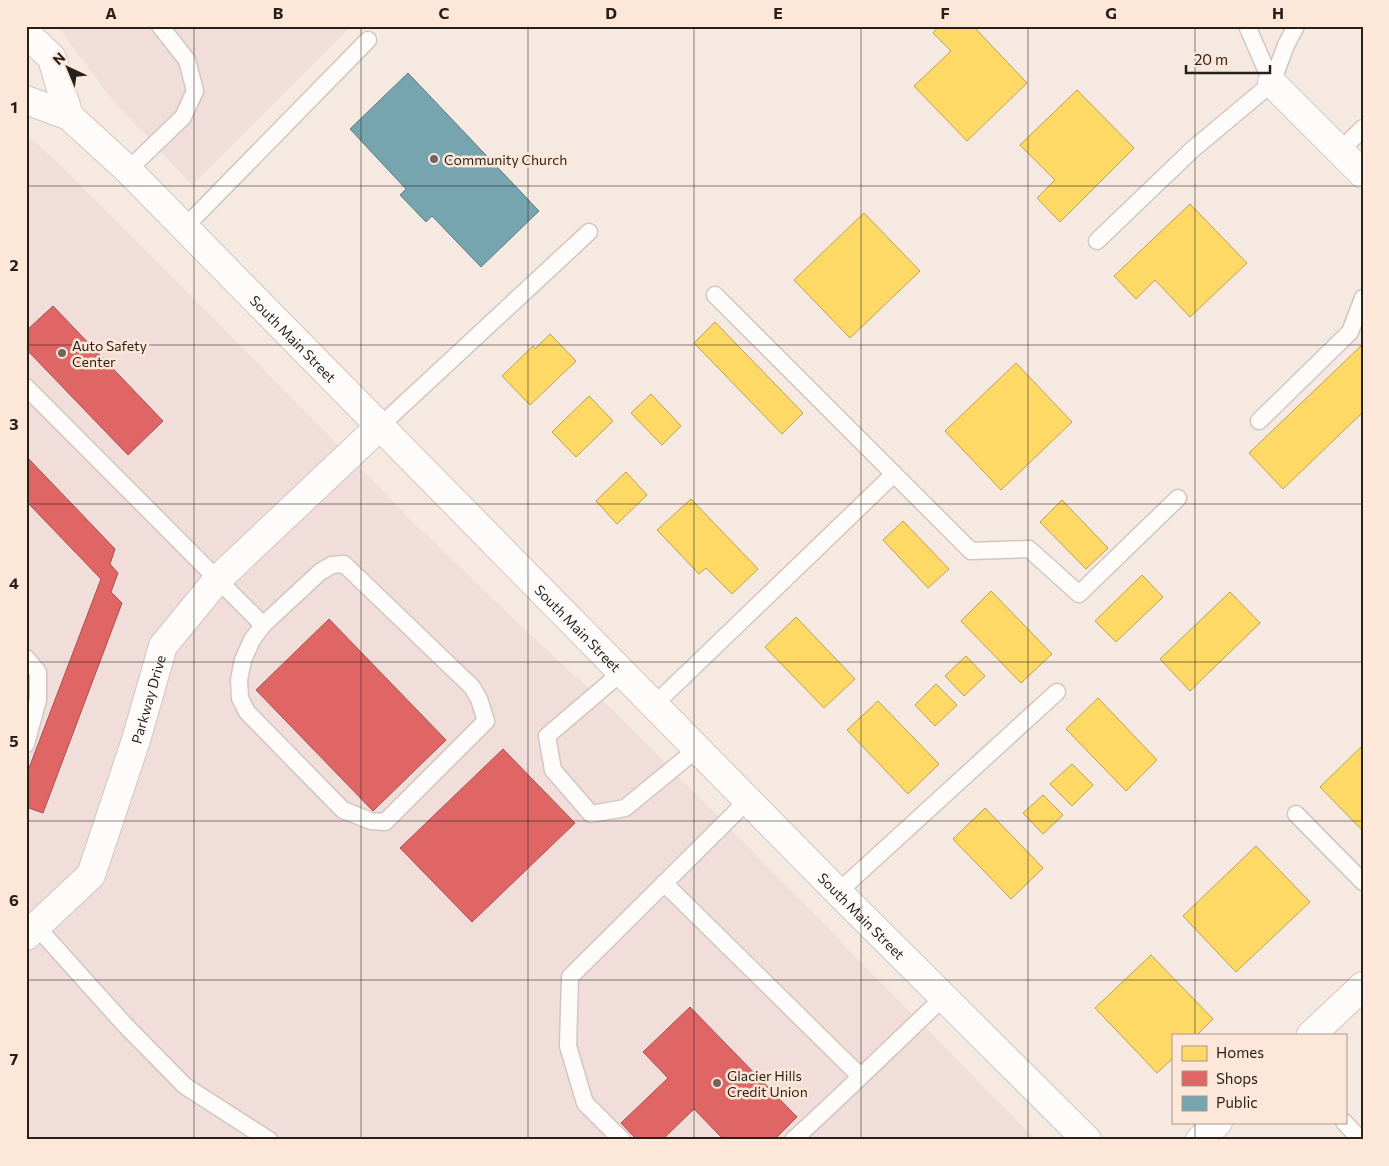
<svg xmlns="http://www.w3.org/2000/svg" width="1389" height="1166" viewBox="0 0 1389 1166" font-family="Commissioner,sans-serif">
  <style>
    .commercial { fill: #f1ddda }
    .homes { fill: #ffd966; stroke: #bea14f }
    .shops { fill: #e06666; stroke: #a9514f }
    .public { fill: #76a5af; stroke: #5f7d82 }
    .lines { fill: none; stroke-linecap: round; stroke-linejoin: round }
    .lane-casing { stroke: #d1c7c0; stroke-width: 19 }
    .street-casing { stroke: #d1c7c0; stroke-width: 30 }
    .secondary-casing { stroke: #d1c7c0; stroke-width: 30 }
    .lane { stroke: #fefcfa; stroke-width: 16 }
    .street { stroke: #fefcfa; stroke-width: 28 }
    .secondary { stroke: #fefcfa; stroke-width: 28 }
    .grid { fill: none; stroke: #281f18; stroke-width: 1; stroke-opacity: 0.55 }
    .poi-dot { fill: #70665e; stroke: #fde7d9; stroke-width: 2 }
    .labels { text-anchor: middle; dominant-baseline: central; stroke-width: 5; stroke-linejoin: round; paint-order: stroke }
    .poi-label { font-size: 14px; fill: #281f18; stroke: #fde7d9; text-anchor: start }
    .street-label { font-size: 14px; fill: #281f18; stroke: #fde7d9 }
    .neatline { fill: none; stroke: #281f18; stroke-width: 2 }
    .grid-label { font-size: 16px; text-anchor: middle; font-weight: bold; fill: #281f18 }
  </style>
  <rect width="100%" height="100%" fill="#f5e9e1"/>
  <g class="commercial">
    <path d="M56 26H351L192 185 110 97 65 36Z"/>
    <path d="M26 134 55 160 222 327 416 525 524 629 620 717 1036 1140H26Z"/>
  </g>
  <g class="homes">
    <path d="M939 26H973L1027 83 967 141 914 86 951 51 933 33Z"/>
    <path d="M1077 90 1134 148 1060 222 1037 198 1055 180 1020 145Z"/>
    <path d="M1190 204 1247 263 1190 317 1155 280 1136 299 1114 276Z"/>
    <path d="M864 213 920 271 850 338 794 280Z"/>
    <path d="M715 322 803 413 782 434 694 343Z"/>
    <path d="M550 334 576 361 530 405 502 376 533 346 535 349Z"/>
    <path d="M1363 344V412L1283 489 1249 453Z"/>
    <path d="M1016 363 1072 422 1001 490 945 431Z"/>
    <path d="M651 394 681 426 662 445 631 413Z"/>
    <path d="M589 396 613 421 576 457 552 432Z"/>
    <path d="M626 472 647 495 617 524 596 501Z"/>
    <path d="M691 499 758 569 732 594 706 568 699 574 657 530Z"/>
    <path d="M1062 500 1108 548 1086 569 1040 522Z"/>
    <path d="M903 521 949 569 928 588 883 540Z"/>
    <path d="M1142 575 1163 597 1116 642 1095 621Z"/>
    <path d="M991 591 1052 654 1021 683 961 621Z"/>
    <path d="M1230 592 1260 623 1190 691 1160 659Z"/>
    <path d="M796 617 855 679 824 708 765 647Z"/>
    <path d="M966 656 985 676 964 696 945 676Z"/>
    <path d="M936 684 957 705 935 726 915 705Z"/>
    <path d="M1098 698 1157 760 1126 791 1066 729Z"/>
    <path d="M878 701 939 764 908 794 847 730Z"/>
    <path d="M1363 745V831L1320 787Z"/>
    <path d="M1072 764 1093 785 1072 806 1050 784Z"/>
    <path d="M1043 795 1063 815 1043 834 1023 813Z"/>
    <path d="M985 808 1043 868 1011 899 953 839Z"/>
    <path d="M1256 846 1310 902 1236 972 1183 916Z"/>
    <path d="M1151 955 1213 1019 1197 1035H1173V1058L1157 1073 1095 1008Z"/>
  </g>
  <g class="shops">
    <path d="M53 306 163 421 128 455 26 349V331Z"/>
    <path d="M26 456 115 549 110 564 118 573 111 592 122 603 43 813 26 807V776L101 579 26 501Z"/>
    <path d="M329 619 446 740 373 811 256 690Z"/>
    <path d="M503 749 575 823 472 922 400 848Z"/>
    <path d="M690 1007 797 1117 774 1140H724L694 1109 662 1140H637L621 1123 668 1078 643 1052Z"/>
  </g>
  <path class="public" d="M408 73 539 211 481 267 432 216 426 222 400 195 406 189 350 129Z"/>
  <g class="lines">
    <g class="lane-casing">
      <g id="lane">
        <path d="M1247 26 1272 83"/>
        <path d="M1340 151 1363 128"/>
        <path d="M128 170 183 117 195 91 187 60 160 26"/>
        <path d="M184 228 368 40"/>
        <path d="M1097 241 1193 149 1272 83 1286 45 1296 26"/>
        <path d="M715 295 971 551 1029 549 1079 594 1178 498"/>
        <path d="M26 387 263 625"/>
        <path d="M1259 421 1350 332 1363 298"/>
        <path d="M379 427 589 232"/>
        <path d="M344 564 472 687 479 699 486 721 385 822 371 821 343 810 247 712 240 698 239 680 243 660 252 640 263 625 320 572 332 565Z"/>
        <path d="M26 658 38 672V700L26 744"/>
        <path d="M622 672 547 736 553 770 591 814 625 808 697 749"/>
        <path d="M654 705 894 474"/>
        <path d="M1296 814 1363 882"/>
        <path d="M664 883 860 1076"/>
        <path d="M838 892 1057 692"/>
        <path d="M36 926 125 1025 185 1086 269 1140"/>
        <path d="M1344 1122 1361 1140"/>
        <path d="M622 1140 585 1103 568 1046 570 977 748 800"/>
        <path d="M793 1140C845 1093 894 1044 944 997"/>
      </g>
    </g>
    <g class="street-casing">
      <g id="street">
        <path d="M1272 83 1363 174"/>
        <path id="s1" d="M26 936 91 875 136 740 163 646 217 580 379 427"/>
        <path d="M1311 1035 1363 986"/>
        <path d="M1200 1140 1218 1122"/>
      </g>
    </g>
    <g class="secondary-casing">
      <g id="secondary">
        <path d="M26 33 52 58 69 116"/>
        <path id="s2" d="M26 100 69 116 128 170 838 892 1087 1140"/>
      </g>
    </g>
    <use href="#lane" class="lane"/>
    <use href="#street" class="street"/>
    <use href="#secondary" class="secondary"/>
  </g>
  <path class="grid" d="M194 26V1140M361 26V1140M528 26V1140M694 26V1140M861 26V1140M1028 26V1140M1195 26V1035M26 186H1363M26 345H1363M26 504H1363M26 662H1363M26 821H1363M26 980H1363M1195 1122V1140"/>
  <g class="poi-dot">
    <circle cx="434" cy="159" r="5"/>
    <circle cx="62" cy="353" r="5"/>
    <circle cx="717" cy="1083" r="5"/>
  </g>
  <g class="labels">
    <g class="poi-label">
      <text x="444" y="159">Community Church</text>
      <text x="72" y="345">Auto Safety<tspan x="72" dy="16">Center</tspan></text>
      <text x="727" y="1075">Glacier Hills<tspan x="727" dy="16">Credit Union</tspan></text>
    </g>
    <g class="street-label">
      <text stroke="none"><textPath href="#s2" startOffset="362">South Main Street</textPath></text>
      <text stroke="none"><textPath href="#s2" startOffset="768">South Main Street</textPath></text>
      <text stroke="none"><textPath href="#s1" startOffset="274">Parkway Drive</textPath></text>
      <text stroke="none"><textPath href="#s2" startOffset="1172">South Main Street</textPath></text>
    </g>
  </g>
  <rect width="1389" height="1166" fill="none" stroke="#fde7d9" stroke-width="55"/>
  <rect x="1172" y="1034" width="175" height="90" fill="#fde7d9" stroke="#a8978c"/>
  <rect x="1182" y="1046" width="25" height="15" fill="#ffd966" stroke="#a8978c"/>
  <text x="1216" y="1058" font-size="15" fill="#281f18">Homes</text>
  <rect x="1182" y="1071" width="25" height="15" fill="#e06666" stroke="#a8978c"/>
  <text x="1216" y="1084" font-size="15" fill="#281f18">Shops</text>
  <rect x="1182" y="1096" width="25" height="15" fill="#76a5af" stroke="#a8978c"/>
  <text x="1216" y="1108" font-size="15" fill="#281f18">Public</text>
  <g transform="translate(68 68) rotate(316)" stroke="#fde7d9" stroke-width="4" paint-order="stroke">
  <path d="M0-4L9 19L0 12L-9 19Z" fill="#281f18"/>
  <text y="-8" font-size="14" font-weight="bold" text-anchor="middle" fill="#281f18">N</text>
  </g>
  <path d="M1186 65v8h84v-8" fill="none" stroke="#281f18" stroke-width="2.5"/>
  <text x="1194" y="65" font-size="15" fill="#281f18" stroke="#fde7d9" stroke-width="4" paint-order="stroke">20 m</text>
  <rect x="28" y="28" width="1334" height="1110" class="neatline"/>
  <g class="grid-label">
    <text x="111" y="19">A</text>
    <text x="278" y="19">B</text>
    <text x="444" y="19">C</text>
    <text x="611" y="19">D</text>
    <text x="778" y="19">E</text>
    <text x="945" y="19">F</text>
    <text x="1111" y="19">G</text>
    <text x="1278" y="19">H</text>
    <text x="14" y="113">1</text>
    <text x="14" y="271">2</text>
    <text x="14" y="430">3</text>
    <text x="14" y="589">4</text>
    <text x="14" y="747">5</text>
    <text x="14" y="906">6</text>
    <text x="14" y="1065">7</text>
  </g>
</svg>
